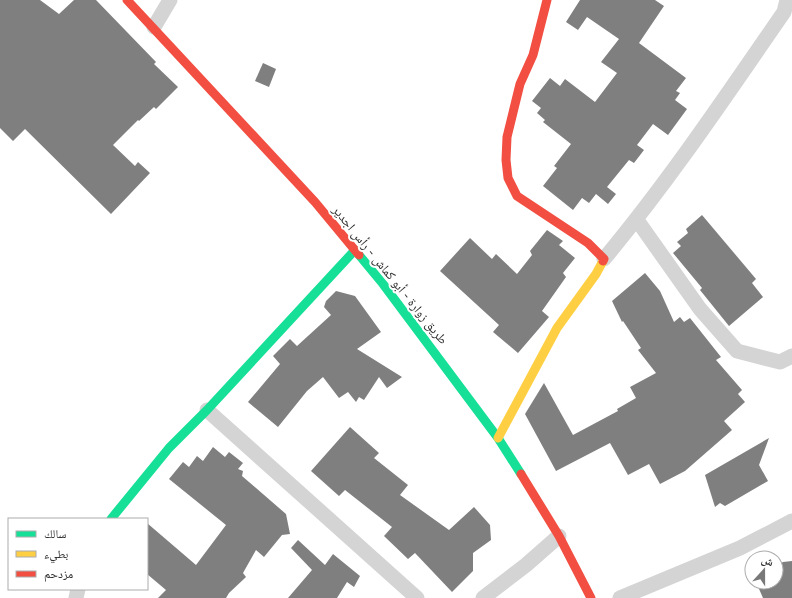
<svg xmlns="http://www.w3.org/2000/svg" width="792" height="598" viewBox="0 0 792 598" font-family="'Nunito Sans','Noto Naskh Arabic',sans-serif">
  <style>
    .building { fill: #7f7f7f }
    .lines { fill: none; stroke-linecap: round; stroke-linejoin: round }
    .street { stroke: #d4d4d4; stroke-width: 15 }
    .fast { stroke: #16e098; stroke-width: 9 }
    .slow { stroke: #ffcf43; stroke-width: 9 }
    .jam { stroke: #f24e42; stroke-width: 9 }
    .labels { text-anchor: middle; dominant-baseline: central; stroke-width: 4; stroke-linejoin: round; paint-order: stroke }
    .street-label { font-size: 13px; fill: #2f2f2f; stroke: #fff }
  </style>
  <rect width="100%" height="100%" fill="#fff"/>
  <g class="building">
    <path d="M0 0H40L59 14 74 0H96L156 62 154 64 178 87 156 109 154 107 139 121 138 120 113 145 135 166 138 162 150 173 111 214 25 129 13 141 0 128Z"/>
    <path d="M580 0H655L664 6 639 43 686 78 676 91 680 93 675 100 687 109 668 135 653 124 637 145 644 150 634 163 629 160 607 187 616 194 608 204 596 194 589 203 582 198 573 210 543 186 557 168 554 166 571 144 543 122 545 120 537 113 541 108 532 101 550 78 560 86 565 79 595 102 617 73 601 62 619 39 587 17 578 30 566 22Z"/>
    <path d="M263 63 276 69 269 87 255 81Z"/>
    <path d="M702 215 756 279 752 283 763 297 729 326 700 290 702 288 673 253 681 246 677 242 688 233 686 229Z"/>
    <path d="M547 230 563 241 559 245 575 258 563 273 566 277 542 311 549 317 518 353 493 332 499 325 440 271 470 238 492 259 496 254 517 274 532 255 530 251Z"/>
    <path d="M645 273 660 291 674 322 680 317 684 322 690 318 721 357 716 360 742 390 738 394 745 402 724 421 732 430 685 471 660 484 649 464 628 475 610 443 556 471 525 414 544 383 573 435 618 411 617 409 636 398 630 387 656 373 638 350 641 348 623 321 622 322 612 301Z"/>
    <path d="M336 291 355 296 381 332 357 349 402 377 387 388 379 377 364 400 359 397 356 402 348 392 339 398 323 377 307 391 278 427 248 402 280 364 273 356 290 339 297 346 331 315 324 307 326 301Z"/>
    <path d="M350 427 379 453 374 458 408 485 400 495 449 530 474 507 490 525 491 540 473 553V571L452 592 415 553 408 559 384 536 392 527 345 490 339 496 311 471Z"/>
    <path d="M769 438 759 465 768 481 725 506 720 503 715 507 705 475Z"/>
    <path d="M213 447 225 457 229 452 243 463 238 469 243 471 242 476 286 514 290 534 282 535 264 557 256 550 243 573 246 577 229 593 226 598H158L166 590 147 574V523L196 565 226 525 169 479 183 462 189 467 197 456 203 461Z"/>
    <path d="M298 540 325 565 333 554 360 576 354 587 347 582 337 598H288L312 570 291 548Z"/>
    <path d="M792 561V598H763L756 582H776V566L783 562Z"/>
  </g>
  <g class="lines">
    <g class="street">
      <path d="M154 27 170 0"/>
      <path d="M637 220 700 309 737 351 780 362 792 356"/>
      <path d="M604 259C669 181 726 96 784 12L787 0"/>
      <path d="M207 410 417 598"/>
      <path d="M76 598 78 589"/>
      <path d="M483 598 526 565 559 536"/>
      <path d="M620 598 740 548 792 521"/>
    </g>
    <g class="fast">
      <path d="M359 255 383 284 498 438 521 474"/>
      <path d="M111 519 169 448 207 410 355 250"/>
    </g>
    <path class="slow" d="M498 438 557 328 596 274 603 261"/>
    <g class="jam">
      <path d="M127 0 315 202 359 255"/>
      <path d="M547 0 533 55 520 84 507 137 506 160 508 178 517 196 588 243 604 259 603 261"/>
      <path d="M521 474 559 536 591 598"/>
    </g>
  </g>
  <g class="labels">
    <g class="street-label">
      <text transform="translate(390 275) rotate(51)">طريق زوارة - أبو كماش - رأس اجدير</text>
    </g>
  </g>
  <rect x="8" y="518" width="140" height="72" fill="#ffffff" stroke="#acacac"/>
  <rect x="16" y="531" width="20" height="6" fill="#16e098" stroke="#acacac"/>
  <text x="44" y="538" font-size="12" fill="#2f2f2f">سالك</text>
  <rect x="16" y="551" width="20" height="6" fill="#ffcf43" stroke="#acacac"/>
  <text x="44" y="558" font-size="12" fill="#2f2f2f">بطيء</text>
  <rect x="16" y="571" width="20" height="6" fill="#f24e42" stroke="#acacac"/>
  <text x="44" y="578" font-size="12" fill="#2f2f2f">مزدحم</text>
  <g transform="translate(764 570) rotate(21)"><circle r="19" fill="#ffffff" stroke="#acacac"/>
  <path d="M0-3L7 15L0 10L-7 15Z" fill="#787878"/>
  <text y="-6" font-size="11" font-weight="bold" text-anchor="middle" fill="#2f2f2f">ش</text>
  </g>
</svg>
